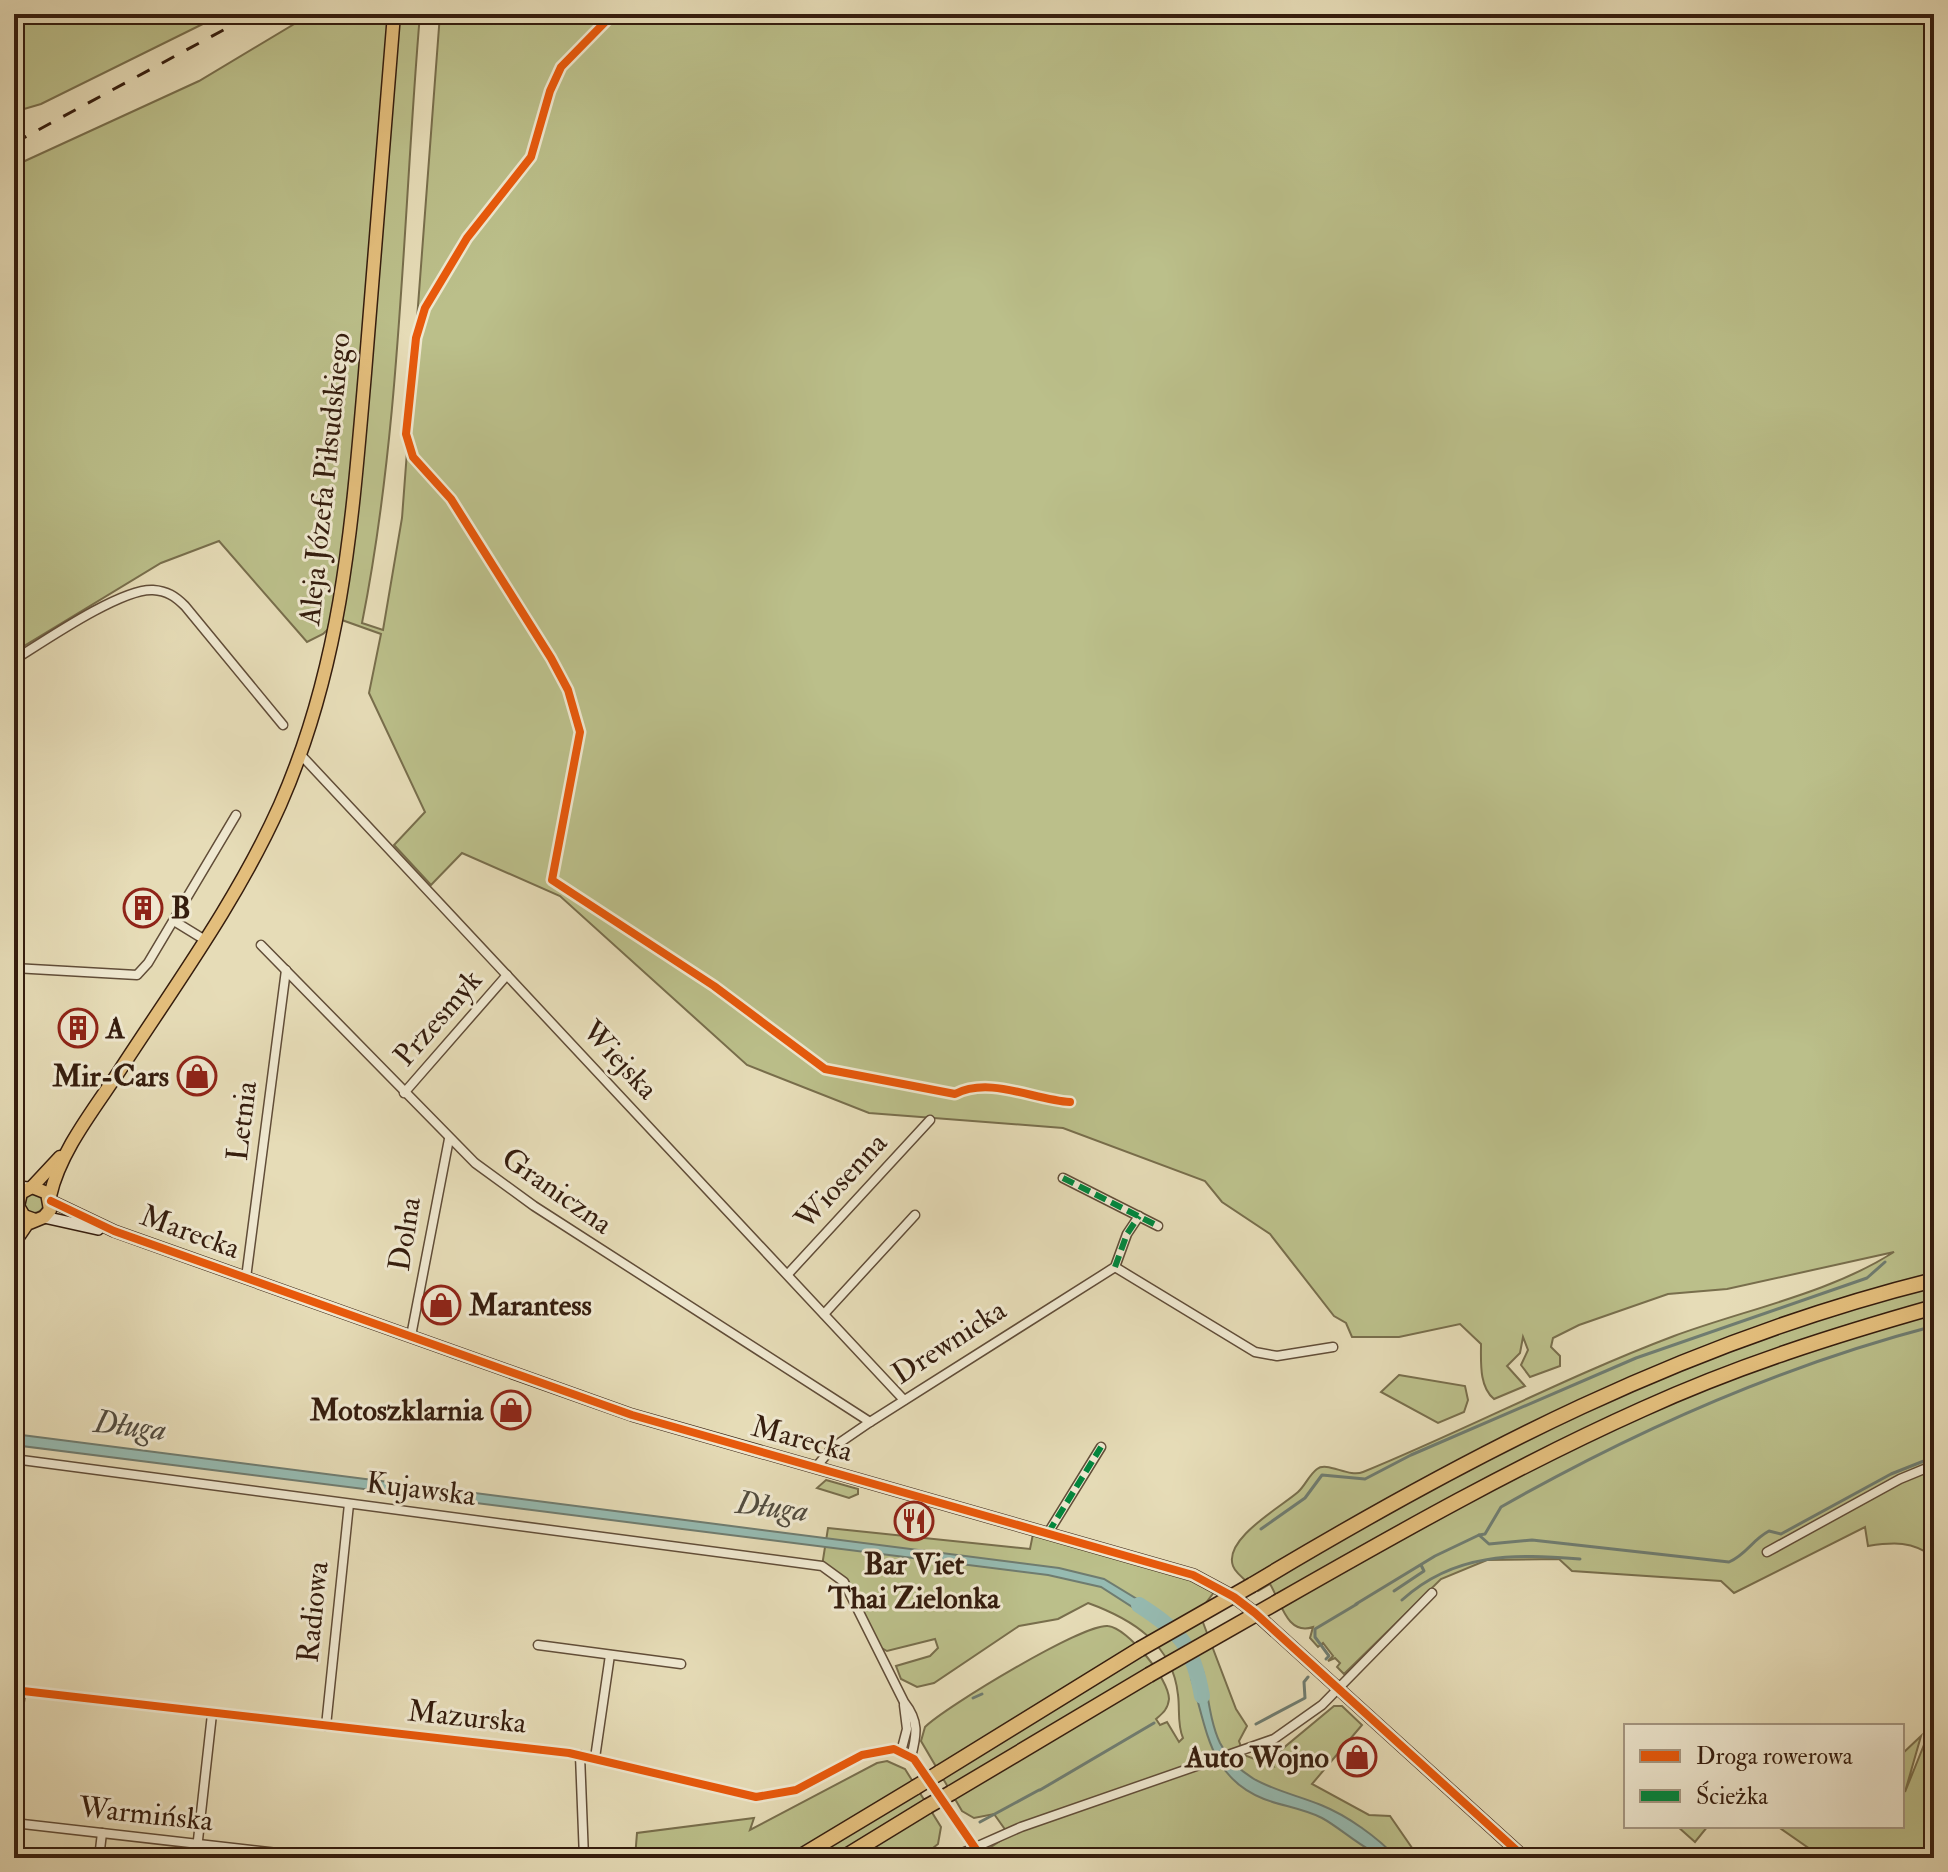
<svg xmlns="http://www.w3.org/2000/svg" width="1948" height="1872" viewBox="0 0 1948 1872" font-family="'IM FELL Double Pica',serif">
  <style>
    .green { fill: #bbbf8a; stroke: #786e4c; stroke-width: 2 }
    .water { fill: #96bbb2; stroke: #6f7c70; stroke-width: 2 }
    .lines { fill: none; stroke-linecap: round; stroke-linejoin: round }
    .stream { stroke: #6f7c70; stroke-width: 3 }
    .river { stroke: #96bbb2; stroke-width: 16 }
    .street-casing { stroke: #614d38; stroke-width: 11 }
    .secondary-casing { stroke: #351d0e; stroke-width: 14 }
    .primary-casing { stroke: #351d0e; stroke-width: 15 }
    .highway-casing { stroke: #351d0e; stroke-width: 17 }
    .street { stroke: #efe8d0; stroke-width: 8 }
    .secondary { stroke: #efe8d0; stroke-width: 11 }
    .primary { stroke: #e3be7c; stroke-width: 12 }
    .highway { stroke: #e3be7c; stroke-width: 14 }
    .rail { stroke: #351d0e; stroke-width: 3; stroke-dasharray: 14 14; stroke-linecap: butt }
    .highway-bridge-casing { stroke: #351d0e; stroke-width: 17; stroke-linecap: butt }
    .highway-bridge { stroke: #e3be7c; stroke-width: 14 }
    .quiet { stroke: #00873e; stroke-width: 6; stroke-dasharray: 12 6; stroke-linecap: butt }
    .cycleway-casing { stroke: #efe8d0; stroke-width: 13 }
    .cycleway { stroke: #e8590c; stroke-width: 8 }
    .labels { text-anchor: middle; dominant-baseline: central; stroke-width: 6; stroke-linejoin: round; paint-order: stroke }
    .street-label { font-size: 30px; fill: #351d0e; stroke: #efe8d0 }
    .poi-label { font-size: 30px; font-weight: bold; fill: #351d0e; stroke: #efe8d0; text-anchor: start }
    .water-label { font-size: 32px; font-style: italic; fill: #524c3f; stroke: #efe8d0 }
  </style>
  <rect width="100%" height="100%" fill="#e6dcb7"/>
  <filter id="stains"><feTurbulence type="fractalNoise" baseFrequency=".0025" numOctaves="4"/><feColorMatrix values="0 0 0 0 .2 0 0 0 0 .09 0 0 0 0 .02 0 0 0 .5 -.17"/></filter>
  <radialGradient id="worn" r=".72"><stop offset=".6" stop-color="#630" stop-opacity="0"/><stop offset="1" stop-color="#630" stop-opacity=".3"/></radialGradient>
  <g class="green">
    <path d="M14 14H223L41 104 14 112Z"/>
    <path d="M311 14H420C403 213 401 428 362 623L383 630 402 518 440 14H1934V1243L1928 1244H1934V1557C1912 1541 1894 1542 1868 1546L1865 1527 1734 1593 1721 1581 1572 1571 1559 1559 1487 1560 1441 1579 1344 1674 1337 1667 1340 1663 1335 1658 1328 1661 1333 1656 1323 1643 1318 1647 1310 1638 1313 1627C1287 1636 1281 1602 1270 1584L1258 1591C1251 1584 1236 1575 1233 1566 1223 1539 1281 1507 1298 1492 1305 1486 1309 1475 1317 1469 1327 1461 1349 1478 1363 1472 1468 1429 1568 1376 1674 1336 1747 1309 1828 1294 1894 1252L1727 1289 1668 1294 1579 1325 1553 1338 1551 1347 1560 1356V1366L1530 1377 1521 1365 1528 1350 1523 1337 1520 1353 1507 1366 1525 1386 1494 1399C1479 1387 1481 1362 1481 1344L1460 1324 1399 1337H1352L1346 1323 1334 1316 1270 1234 1222 1202 1205 1181 1063 1128 869 1113 747 1065 560 896 462 853 431 885 394 845 425 812 369 693 381 634 339 619 323 634 307 642 219 541 161 563 14 652V166L199 81Z"/>
    <circle cx="34" cy="1203" r="10"/>
    <path d="M1399 1375 1465 1386 1468 1400 1464 1412 1438 1423 1381 1392Z"/>
    <path d="M826 1480 858 1489V1494L849 1498 817 1488Z"/>
    <path d="M828 1528 1030 1549 1034 1529 1218 1587 1199 1612 1236 1709 1247 1726 1239 1741 1244 1755 1273 1766 1269 1760 1334 1706H1342L1362 1725 1312 1784 1369 1815 1390 1816 1419 1858H1037L1034 1850 989 1857 988 1849 1009 1835 994 1814 974 1818 962 1811 921 1741 925 1727C945 1707 1084 1623 1108 1626 1128 1628 1169 1679 1169 1699 1168 1709 1163 1713 1156 1719L1160 1725 1167 1722 1179 1742 1183 1738C1177 1725 1180 1709 1178 1695 1173 1644 1132 1619 1088 1603L1058 1619 1019 1626 934 1683 917 1687 901 1679 896 1666 930 1656 938 1648 935 1639 887 1651 878 1646C874 1634 852 1591 844 1582 838 1576 829 1571 822 1566Z"/>
    <path d="M1934 1720V1858H1823L1777 1826H1902V1754L1921 1736 1905 1792Z"/>
    <path d="M887 1761 905 1769 941 1827 938 1844 933 1848 939 1858H635L637 1833 754 1818 750 1830 877 1763Z"/>
    <path d="M1677 1826H1708L1695 1842Z"/>
  </g>
  <g class="water">
    <path d="M14 1434 1059 1568 1104 1579 1160 1613 1151 1619 1101 1587 1048 1575 14 1445Z"/>
    <path d="M1203 1671C1208 1694 1210 1722 1220 1743 1242 1786 1282 1789 1321 1805 1348 1816 1377 1837 1397 1858 1370 1858 1346 1831 1322 1818 1305 1809 1282 1806 1264 1799 1208 1777 1207 1727 1191 1678Z"/>
  </g>
  <g class="lines">
    <g class="stream">
      <path d="M1261 1529 1305 1498 1322 1475 1365 1479 1411 1455 1636 1358 1867 1278 1885 1262"/>
      <path d="M1479 1535 1485 1534 1501 1507C1638 1429 1781 1366 1934 1326"/>
      <path d="M1394 1591 1424 1571 1421 1565"/>
      <path d="M1402 1600C1455 1552 1515 1554 1580 1559"/>
      <path d="M1356 1604 1435 1556 1479 1535 1489 1544 1532 1540 1729 1562C1747 1554 1752 1540 1769 1531L1781 1534 1891 1474 1934 1457"/>
      <path d="M1326 1659 1329 1656 1315 1637V1629L1357 1604"/>
      <path d="M973 1698 982 1694"/>
      <path d="M1256 1724 1305 1698 1304 1682 1308 1677"/>
      <path d="M1040 1790 1154 1723"/>
      <path d="M980 1822 1039 1790"/>
    </g>
    <path class="river" d="M1139 1605C1181 1632 1193 1646 1202 1696"/>
    <g class="street-casing">
      <g id="street">
        <path d="M14 660C43 642 121 588 153 590 167 591 175 596 185 606L283 725"/>
        <path d="M301 755 904 1400"/>
        <path d="M174 921 205 940"/>
        <path d="M261 945 475 1163 534 1206 870 1422"/>
        <path d="M14 968 137 975 148 963 236 815"/>
        <path d="M404 1093 507 975"/>
        <path d="M1063 1178 1158 1226"/>
        <path d="M1115 1267 1255 1352 1277 1356 1333 1347"/>
        <path d="M788 1274 930 1120"/>
        <path d="M246 1278 286 970"/>
        <path d="M824 1314 915 1215"/>
        <path d="M411 1336 449 1139"/>
        <path d="M14 1459 822 1566 844 1582 904 1702C919 1721 917 1734 911 1757"/>
        <path d="M816 1467 832 1448 870 1422 1115 1267 1127 1234 1139 1216"/>
        <path d="M1048 1533 1101 1447"/>
        <path d="M1767 1552 1900 1479 1934 1465"/>
        <path d="M538 1645 681 1664"/>
        <path d="M14 1690 569 1753 756 1797 796 1790 862 1755 894 1749 914 1759 982 1858"/>
        <path d="M326 1726 349 1504"/>
        <path d="M14 1743 21 1691"/>
        <path d="M901 1752 907 1729 904 1705"/>
        <path d="M580 1755 584 1858"/>
        <path d="M595 1758 610 1655"/>
        <path d="M14 1823 321 1858"/>
        <path d="M99 1858 102 1833"/>
        <path d="M196 1858 212 1714"/>
        <path d="M951 1858 1021 1827 1274 1739 1322 1705 1432 1593"/>
      </g>
    </g>
    <g class="secondary-casing">
      <g id="secondary">
        <path d="M14 1186 27 1188"/>
        <path d="M51 1201 114 1231 632 1415 1193 1575 1234 1597 1255 1613 1525 1858"/>
        <path d="M44 1217 98 1229"/>
      </g>
    </g>
    <g class="primary-casing">
      <g id="primary">
        <path d="M32 1187 60 1157"/>
        <path d="M50 1196C60 1151 95 1108 120 1070 176 984 238 899 280 805 342 664 352 524 365 373 375 254 384 134 394 14"/>
        <path d="M14 1243 27 1224 44 1217 50 1210 47 1193 32 1187 21 1193 18 1206 24 1216 35 1220"/>
      </g>
    </g>
    <g class="highway-casing">
      <g id="highway">
        <path d="M1252 1585C1470 1454 1685 1342 1934 1280"/>
        <path d="M1279 1601C1398 1533 1518 1465 1643 1409 1737 1366 1835 1335 1934 1307"/>
        <path d="M939 1773 1140 1649"/>
        <path d="M951 1793 1149 1675"/>
        <path d="M798 1858 916 1787"/>
        <path d="M843 1858 928 1806"/>
      </g>
    </g>
    <use href="#street" class="street"/>
    <use href="#secondary" class="secondary"/>
    <use href="#primary" class="primary"/>
    <use href="#highway" class="highway"/>
    <path class="rail" d="M14 143 253 14"/>
    <g class="highway-bridge-casing">
      <g id="highway-bridge">
        <path d="M1140 1649 1252 1585"/>
        <path d="M1149 1675 1279 1601"/>
        <path d="M916 1787 939 1773"/>
        <path d="M928 1806 951 1793"/>
      </g>
    </g>
    <use href="#highway-bridge" class="highway-bridge"/>
    <g class="quiet">
      <path d="M1063 1178 1158 1226"/>
      <path d="M1115 1267 1127 1234 1139 1216"/>
      <path d="M1048 1533 1101 1447"/>
    </g>
    <g class="cycleway-casing">
      <g id="cycleway">
        <path d="M613 14 561 67 550 91 531 157 467 238 425 308 416 338 406 434 413 457 451 499 551 658 568 690 580 732 552 880 714 986 825 1069 955 1094C990 1076 1034 1100 1070 1102"/>
        <path d="M51 1201 114 1231 632 1415 1193 1575 1234 1597 1255 1613 1525 1858"/>
        <path d="M14 1690 569 1753 756 1797 796 1790 862 1755 894 1749 914 1759 982 1858"/>
      </g>
    </g>
    <use href="#cycleway" class="cycleway"/>
  </g>
  <defs>
    <g id="building-ring" transform="scale(2)"><circle r="9.5" fill="#efe8d0" stroke="#8f2418" stroke-width="1.5"/><path d="M-4-6H4V6H1V3H-1V6H-4ZM-2.5-4.3h1.7v1.8h-1.7ZM.8-4.3h1.7v1.8H.8ZM-2.5-1h1.7V.8h-1.7ZM.8-1h1.7V.8H.8Z" fill="#8f2418"/></g>
    <g id="shop-ring" transform="scale(2)"><circle r="9.5" fill="#efe8d0" stroke="#8f2418" stroke-width="1.5"/><path d="M-5-2.5h2.3a2.7 3.5 0 0 1 5.4 0H5L5.5 6h-11ZM-1.5-2.5h3a1.5 2.3 0 0 0-3 0Z" fill="#8f2418"/></g>
    <g id="restaurant-ring" transform="scale(2)"><circle r="9.5" fill="#efe8d0" stroke="#8f2418" stroke-width="1.5"/><path d="M-5-6h1v4h1v-4h1v4h1v-4h1v5L-1.5 .5V6h-2V.5L-5-1ZM5-6V6H3V1.5H1.5Q1.5-4 5-6Z" fill="#8f2418"/></g>
  </defs>
  <g fill-rule="evenodd">
    <use href="#building-ring" x="143" y="908"/>
    <use href="#building-ring" x="78" y="1028"/>
    <use href="#shop-ring" x="197" y="1076"/>
    <use href="#shop-ring" x="441" y="1305"/>
    <use href="#shop-ring" x="511" y="1410"/>
    <use href="#restaurant-ring" x="914" y="1521"/>
    <use href="#shop-ring" x="1357" y="1757"/>
  </g>
  <g class="labels">
    <g class="street-label">
      <text transform="translate(325 479) rotate(-84)">Aleja Józefa Piłsudskiego</text>
      <text transform="translate(438 1018) rotate(-49)">Przesmyk</text>
      <text transform="translate(620 1060) rotate(47)">Wiejska</text>
      <text transform="translate(242 1121) rotate(-83)">Letnia</text>
      <text transform="translate(841 1181) rotate(-47)">Wiosenna</text>
      <text transform="translate(557 1191) rotate(35)">Graniczna</text>
      <text transform="translate(190 1232) rotate(20)">Marecka</text>
      <text transform="translate(405 1234) rotate(-81)">Dolna</text>
      <text transform="translate(949 1342) rotate(-33)">Drewnicka</text>
      <text transform="translate(802 1439) rotate(15)">Marecka</text>
      <text transform="translate(421 1489) rotate(7)">Kujawska</text>
      <text transform="translate(313 1612) rotate(-84)">Radiowa</text>
      <text transform="translate(467 1717) rotate(6)">Mazurska</text>
      <text transform="translate(146 1814) rotate(6)">Warmińska</text>
    </g>
    <g class="poi-label">
      <text x="171" y="908">B</text>
      <text x="106" y="1028">A</text>
      <text x="169" y="1076" text-anchor="end">Mir-Cars</text>
      <text x="469" y="1305">Marantess</text>
      <text x="483" y="1410" text-anchor="end">Motoszklarnia</text>
      <text x="914" y="1564" text-anchor="middle">Bar Viet<tspan x="914" dy="34">Thai Zielonka</tspan></text>
      <text x="1329" y="1757" text-anchor="end">Auto Wojno</text>
    </g>
    <g class="water-label">
      <text transform="translate(130 1426) rotate(7)">Długa</text>
      <text transform="translate(772 1507) rotate(7)">Długa</text>
    </g>
  </g>
  <rect width="1948" height="1872" fill="none" stroke="#e6dcb7" stroke-width="48"/>
  <rect x="16" y="16" width="1916" height="1840" fill="none" stroke="#351d0e" stroke-width="4"/>
  <rect x="24" y="24" width="1900" height="1824" fill="none" stroke="#351d0e" stroke-width="2"/>
  <rect x="1624" y="1724" width="280" height="104" fill="#efe8d0" stroke="#a59782" stroke-width="2"/>
  <rect x="1640" y="1750" width="40" height="12" fill="#e8590c" stroke="#a59782" stroke-width="2"/>
  <text x="1696" y="1764" font-size="24" fill="#351d0e">Droga rowerowa</text>
  <rect x="1640" y="1790" width="40" height="12" fill="#00873e" stroke="#a59782" stroke-width="2"/>
  <text x="1696" y="1804" font-size="24" fill="#351d0e">Ścieżka</text>
  <rect width="100%" height="100%" filter="url(#stains)"/>
  <rect width="100%" height="100%" fill="url(#worn)"/>
</svg>
